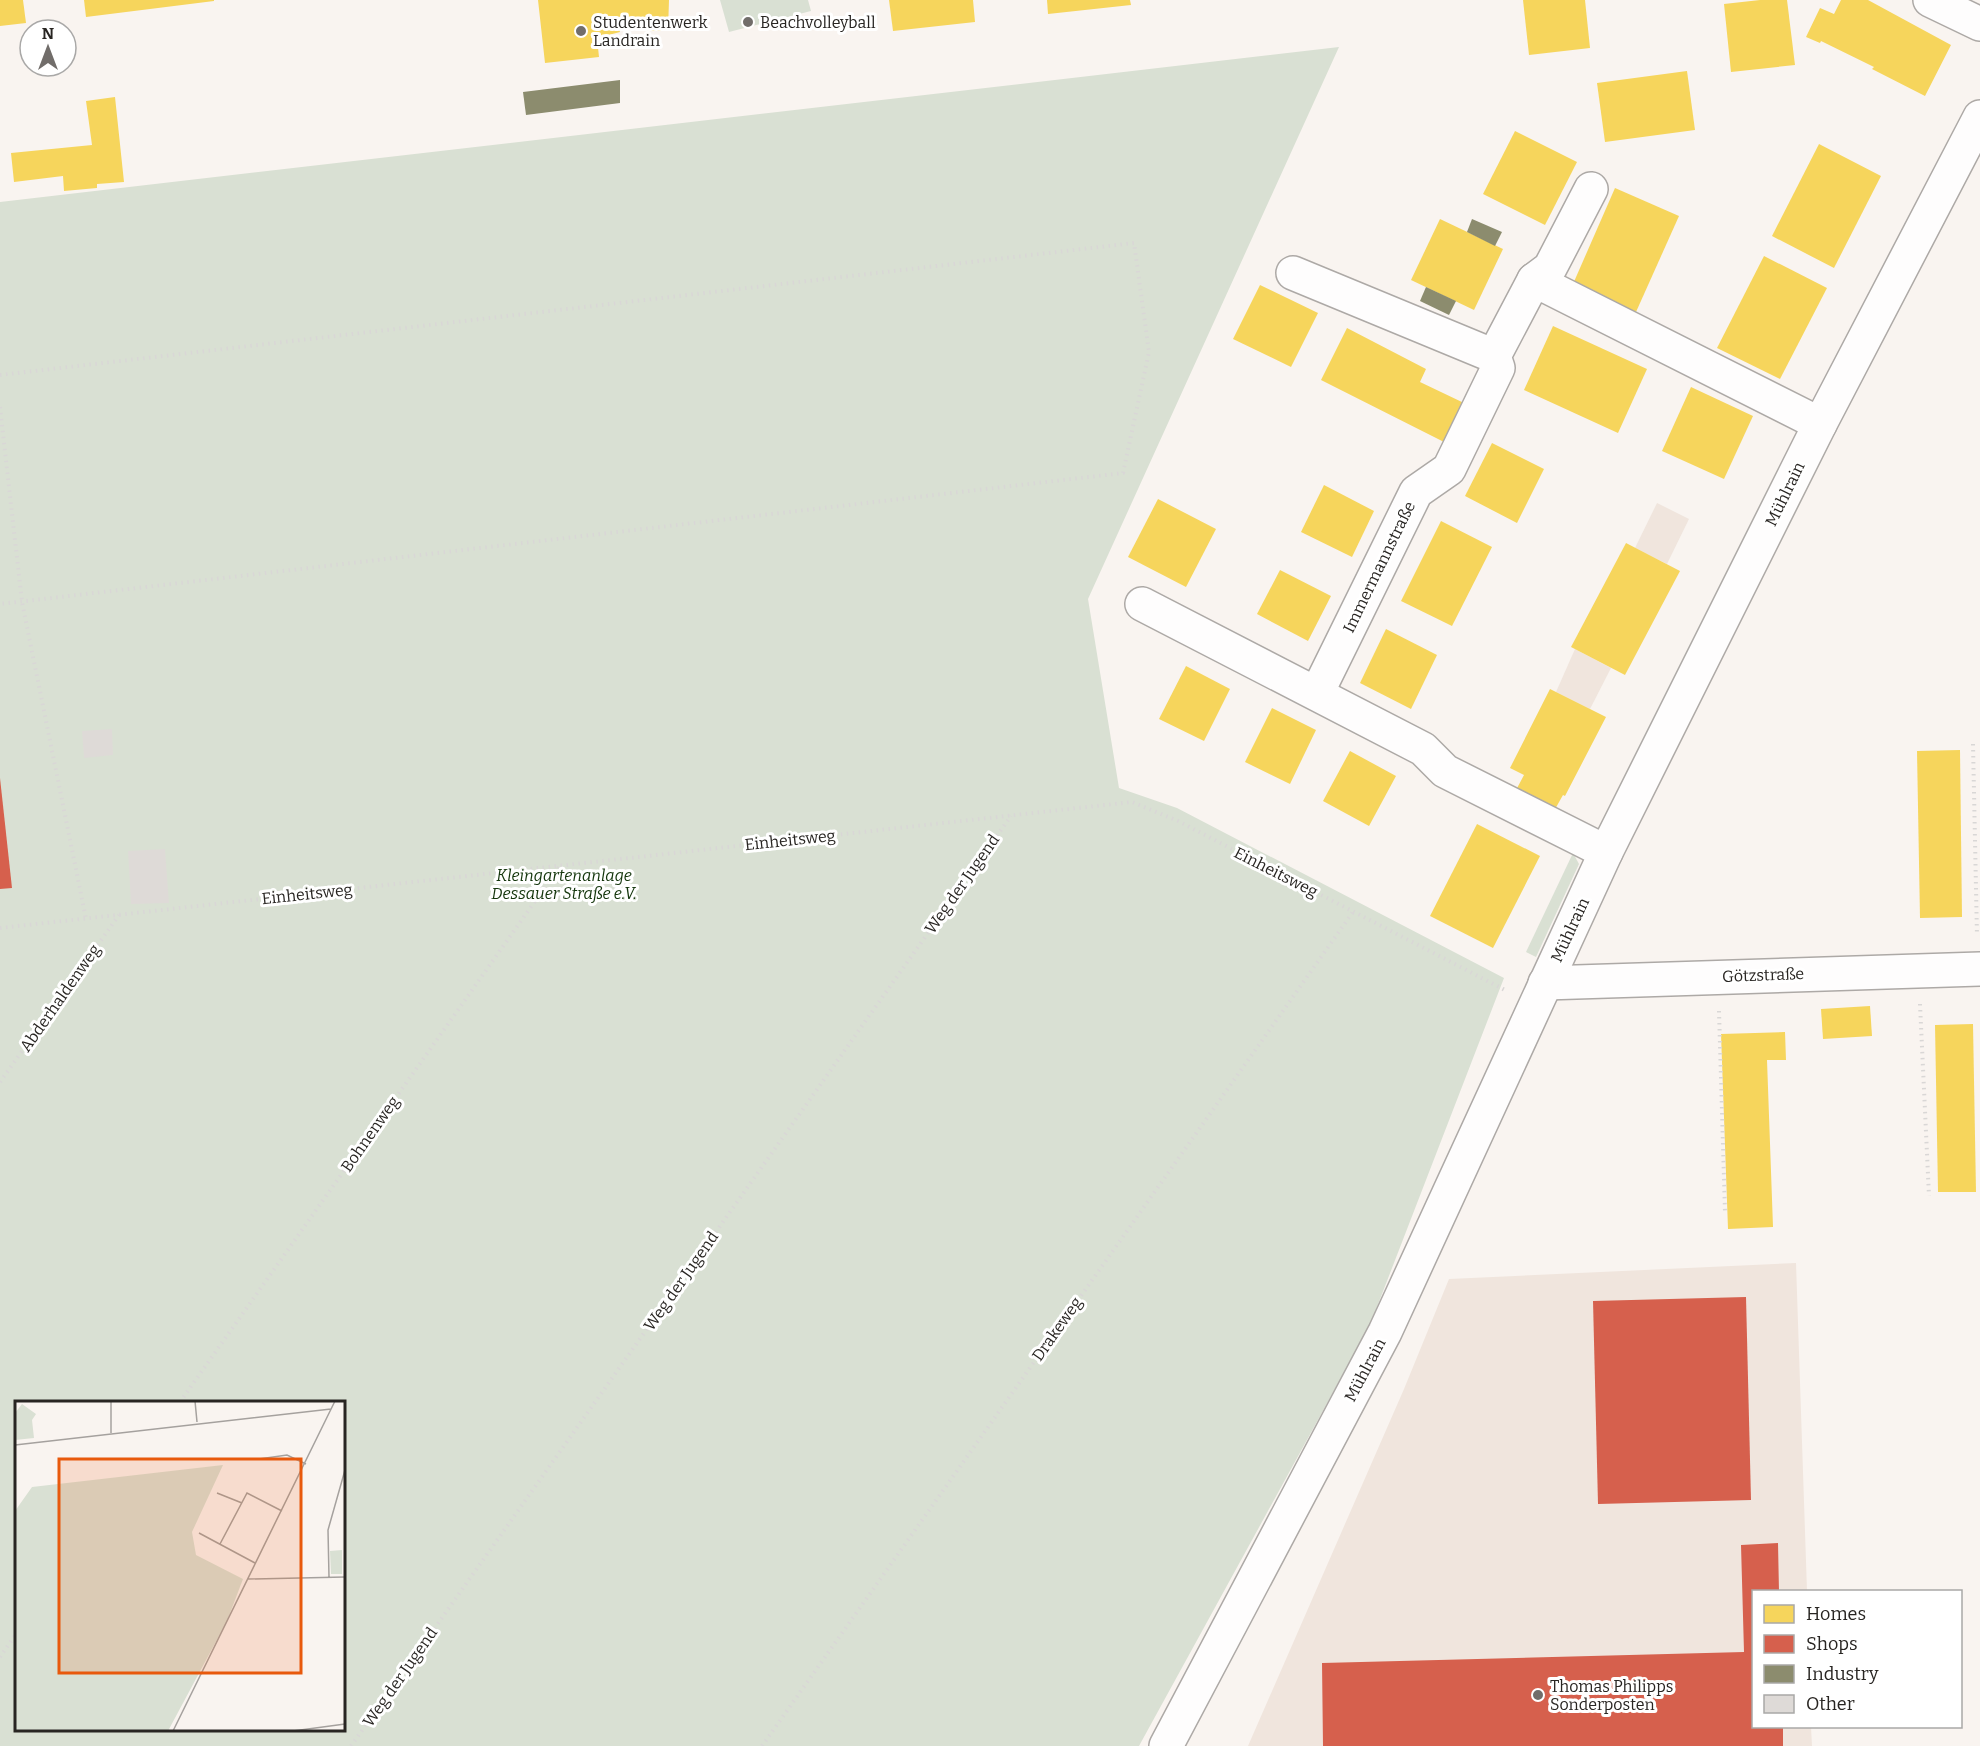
<svg xmlns="http://www.w3.org/2000/svg" width="1980" height="1746" viewBox="0 0 1980 1746" font-family="Bitter,serif">
  <style>
    .built { fill: #f0e5dd }
    .green { fill: #d9e0d3; fill-rule: evenodd }
    .homes { fill: #f6d55c }
    .shops { fill: #d6604d }
    .industry { fill: #8c8c6e }
    .building { fill: #dedad7 }
    .lines { fill: none; stroke-linecap: round; stroke-linejoin: round }
    .minor-casing { stroke: #ada9a6; stroke-width: 36 }
    .path { stroke: #d9d7d6; stroke-width: 4; stroke-dasharray: 1.5 4.5; stroke-linecap: butt }
    .minor { stroke: #fefdfd; stroke-width: 33 }
    .poi-dot { fill: #716d6a; stroke: #fff; stroke-width: 2 }
    .labels { text-anchor: middle; dominant-baseline: central; stroke-width: 6; stroke-linejoin: round; paint-order: stroke }
    .poi-label { font-size: 16px; fill: #282522; stroke: #fff; text-anchor: start }
    .street-label { font-size: 16px; fill: #282522; stroke: #fff }
    .park-label { font-size: 16px; font-style: italic; fill: #13350b; stroke: #fff }
    .inset-road { fill: none; stroke: #a5a19e; stroke-width: 1.5 }
    .view { fill: #e8590c; fill-opacity: 0.15; stroke: #e8590c; stroke-width: 3 }
    .inset-edge { fill: none; stroke: #282522; stroke-width: 3 }
  </style>
  <rect width="100%" height="100%" fill="#f9f4f0"/>
  <g class="built">
    <path d="M1657 503 1689 519 1667 564 1635 548Z"/>
    <path d="M1575 649 1611 668 1590 709 1556 692Z"/>
    <path d="M1796 1263 1807 1591 1754 1592V1726L1811 1727 1812 1746H1248L1404 1389 1449 1279Z"/>
  </g>
  <g class="green">
    <path d="M720 0H808L811 11 729 32Z"/>
    <path d="M1339 47 1088 599 1119 788 1177 808 1504 978 1370 1325 1139 1746H0V202ZM16 1402H344V1730H16Z"/>
    <path d="M1573 853 1579 864 1536 957 1526 952Z"/>
  </g>
  <g class="homes">
    <path d="M0 0H23L26 23 0 26Z"/>
    <path d="M84 0H214V1L86 17Z"/>
    <path d="M538 0H669L668 31 619 29 620 32 597 38 599 57 545 63Z"/>
    <path d="M889 0H973L975 22 893 31Z"/>
    <path d="M1047 0H1130L1131 5 1048 14Z"/>
    <path d="M1523 0H1585L1590 48 1529 55Z"/>
    <path d="M1760 0H1787L1795 65 1731 72 1724 4Z"/>
    <path d="M1841 0H1868L1951 45 1925 96 1872 69 1874 67 1821 41 1820 43 1806 37 1820 8 1834 14Z"/>
    <path d="M1687 71 1695 130 1605 142 1597 83Z"/>
    <path d="M115 97 124 182 97 184V188L64 191 63 176 14 182 11 153 92 145 86 101Z"/>
    <path d="M1515 131 1577 162 1545 225 1483 194Z"/>
    <path d="M1819 144 1881 176 1834 268 1772 236Z"/>
    <path d="M1615 188 1679 216 1636 312 1573 284Z"/>
    <path d="M1440 219 1503 249 1474 310 1411 280Z"/>
    <path d="M1764 256 1827 288 1780 379 1717 348Z"/>
    <path d="M1260 285 1318 313 1291 367 1233 339Z"/>
    <path d="M1553 326 1647 369 1618 433 1524 390Z"/>
    <path d="M1347 328 1426 369 1420 382 1464 403 1444 442 1321 380Z"/>
    <path d="M1691 387 1753 416 1724 479 1662 451Z"/>
    <path d="M1492 443 1544 469 1517 523 1465 496Z"/>
    <path d="M1324 485 1374 511 1352 557 1301 532Z"/>
    <path d="M1158 499 1216 529 1186 587 1128 557Z"/>
    <path d="M1441 521 1492 547 1452 626 1401 601Z"/>
    <path d="M1626 543 1680 571 1625 675 1571 647Z"/>
    <path d="M1280 570 1331 596 1308 641 1257 614Z"/>
    <path d="M1386 629 1437 655 1411 709 1360 683Z"/>
    <path d="M1186 666 1230 689 1204 741 1159 719Z"/>
    <path d="M1550 689 1606 717 1565 796 1563 795 1554 811 1515 792 1524 775 1510 768Z"/>
    <path d="M1272 708 1316 730 1290 784 1245 762Z"/>
    <path d="M1960 750 1962 917 1920 918 1917 751Z"/>
    <path d="M1350 751 1396 776 1369 826 1323 801Z"/>
    <path d="M1477 824 1540 856 1493 948 1430 916Z"/>
    <path d="M1870 1006 1872 1036 1823 1039 1821 1009Z"/>
    <path d="M1973 1024 1976 1192H1938L1935 1025Z"/>
    <path d="M1785 1032 1786 1060H1767L1773 1227 1728 1229 1721 1034Z"/>
  </g>
  <g class="shops">
    <path d="M0 778 12 888 0 889Z"/>
    <path d="M1746 1297 1751 1500 1598 1504 1593 1301Z"/>
    <path d="M1778 1543 1779 1592H1754V1726H1783V1746H1323L1322 1663 1744 1652 1741 1545Z"/>
  </g>
  <g class="industry">
    <path d="M620 80V103L526 115 523 92Z"/>
    <path d="M1472 219 1502 232 1495 246 1467 232Z"/>
    <path d="M1426 287 1456 301 1449 315 1420 301Z"/>
  </g>
  <g class="building">
    <path d="M112 729 113 755 84 758 82 731Z"/>
    <path d="M165 849 169 903 131 904 128 851Z"/>
  </g>
  <g class="lines">
    <g class="minor-casing">
      <g id="minor">
        <path d="M1930 0 1980 24"/>
        <path d="M1293 273 1494 356"/>
        <path d="M1534 280 1550 268 1591 189"/>
        <path d="M1142 604 1423 749 1445 771 1606 852"/>
        <path d="M1317 693 1416 492 1449 469 1498 368 1494 356 1534 280 1820 424"/>
        <path d="M1545 983 1980 969"/>
        <path d="M1166 1746 1385 1332 1606 852 1820 424 1980 117"/>
      </g>
    </g>
    <g class="path">
      <path d="M0 375 1134 243 1149 352 1123 473 0 604"/>
      <path d="M0 407 22 602 86 919"/>
      <path d="M1973 744 1977 936"/>
      <path d="M0 928 1132 802 1178 821 1505 990"/>
      <path d="M1920 1004 1929 1196"/>
      <path d="M1719 1011 1725 1211"/>
      <path d="M0 1082 119 915"/>
      <path d="M180 1402 560 866"/>
      <path d="M0 1657 16 1634"/>
      <path d="M351 1746 1011 816"/>
      <path d="M762 1746 1353 912"/>
    </g>
    <use href="#minor" class="minor"/>
  </g>
  <g class="poi-dot">
    <circle cx="748" cy="22" r="6"/>
    <circle cx="581" cy="31" r="6"/>
    <circle cx="1538" cy="1695" r="6"/>
  </g>
  <g class="labels">
    <g class="poi-label">
      <text x="593" y="22">Studentenwerk<tspan x="593" dy="18">Landrain</tspan></text>
      <text x="760" y="22">Beachvolleyball</text>
      <text x="1550" y="1686">Thomas Philipps<tspan x="1550" dy="18">Sonderposten</tspan></text>
    </g>
    <g class="street-label">
      <text transform="translate(1785 494) rotate(-64)">Mühlrain</text>
      <text transform="translate(1379 567) rotate(-64)">Immermannstraße</text>
      <text transform="translate(790 840) rotate(-6)">Einheitsweg</text>
      <text transform="translate(1276 872) rotate(27)">Einheitsweg</text>
      <text transform="translate(962 884) rotate(-55)">Weg der Jugend</text>
      <text transform="translate(307 894) rotate(-6)">Einheitsweg</text>
      <text transform="translate(1570 930) rotate(-65)">Mühlrain</text>
      <text transform="translate(1763 975) rotate(-2)">Götzstraße</text>
      <text transform="translate(60 998) rotate(-55)">Abderhaldenweg</text>
      <text transform="translate(370 1134) rotate(-55)">Bohnenweg</text>
      <text transform="translate(681 1281) rotate(-55)">Weg der Jugend</text>
      <text transform="translate(1057 1329) rotate(-55)">Drakeweg</text>
      <text transform="translate(1365 1370) rotate(-62)">Mühlrain</text>
      <text transform="translate(400 1677) rotate(-55)">Weg der Jugend</text>
    </g>
    <g class="park-label">
      <text x="564" y="875">Kleingartenanlage<tspan x="564" dy="18">Dessauer Straße e.V.</tspan></text>
    </g>
  </g>
  <g transform="translate(15 1401)">
    <rect width="330" height="330" fill="#f9f4f0"/>
    <path d="M7 3 21 13 17 19 19 37 0 39V12ZM208 64 177 131 181 154 228 178 212 220 153 330H0V110L17 86ZM327 149V173H316L315 150Z" fill="#d9e0d3"/>
    <path class="inset-road" d="M96 0V32M180 0 182 21M0 44 316 8M244 58 272 54 291 63M202 92 227 102M184 132 240 162M205 143 232 92 267 110M314 176 313 129 330 69M233 178 330 176M158 330 320 0M278 330 330 323"/>
    <path class="view" d="M44 58H286V272H44Z"/>
    <rect width="330" height="330" class="inset-edge"/>
  </g>
  <rect x="1752" y="1590" width="210" height="138" fill="#ffffff" stroke="#a9a8a7" stroke-width="1.5"/>
  <rect x="1764" y="1605" width="30" height="18" fill="#f6d55c" stroke="#a9a8a7" stroke-width="1.5"/>
  <text x="1806" y="1620" font-size="18" fill="#282522">Homes</text>
  <rect x="1764" y="1635" width="30" height="18" fill="#d6604d" stroke="#a9a8a7" stroke-width="1.5"/>
  <text x="1806" y="1650" font-size="18" fill="#282522">Shops</text>
  <rect x="1764" y="1665" width="30" height="18" fill="#8c8c6e" stroke="#a9a8a7" stroke-width="1.5"/>
  <text x="1806" y="1680" font-size="18" fill="#282522">Industry</text>
  <rect x="1764" y="1695" width="30" height="18" fill="#dedad7" stroke="#a9a8a7" stroke-width="1.5"/>
  <text x="1806" y="1710" font-size="18" fill="#282522">Other</text>
  <g transform="translate(48 48)"><circle r="28" fill="#ffffff" stroke="#a9a8a7" stroke-width="1.5"/>
  <path d="M0-4.5L10 22L0 15L-10 22Z" fill="#716d6a"/>
  <text y="-9" font-size="16" font-weight="bold" text-anchor="middle" fill="#282522">N</text>
  </g>
</svg>
